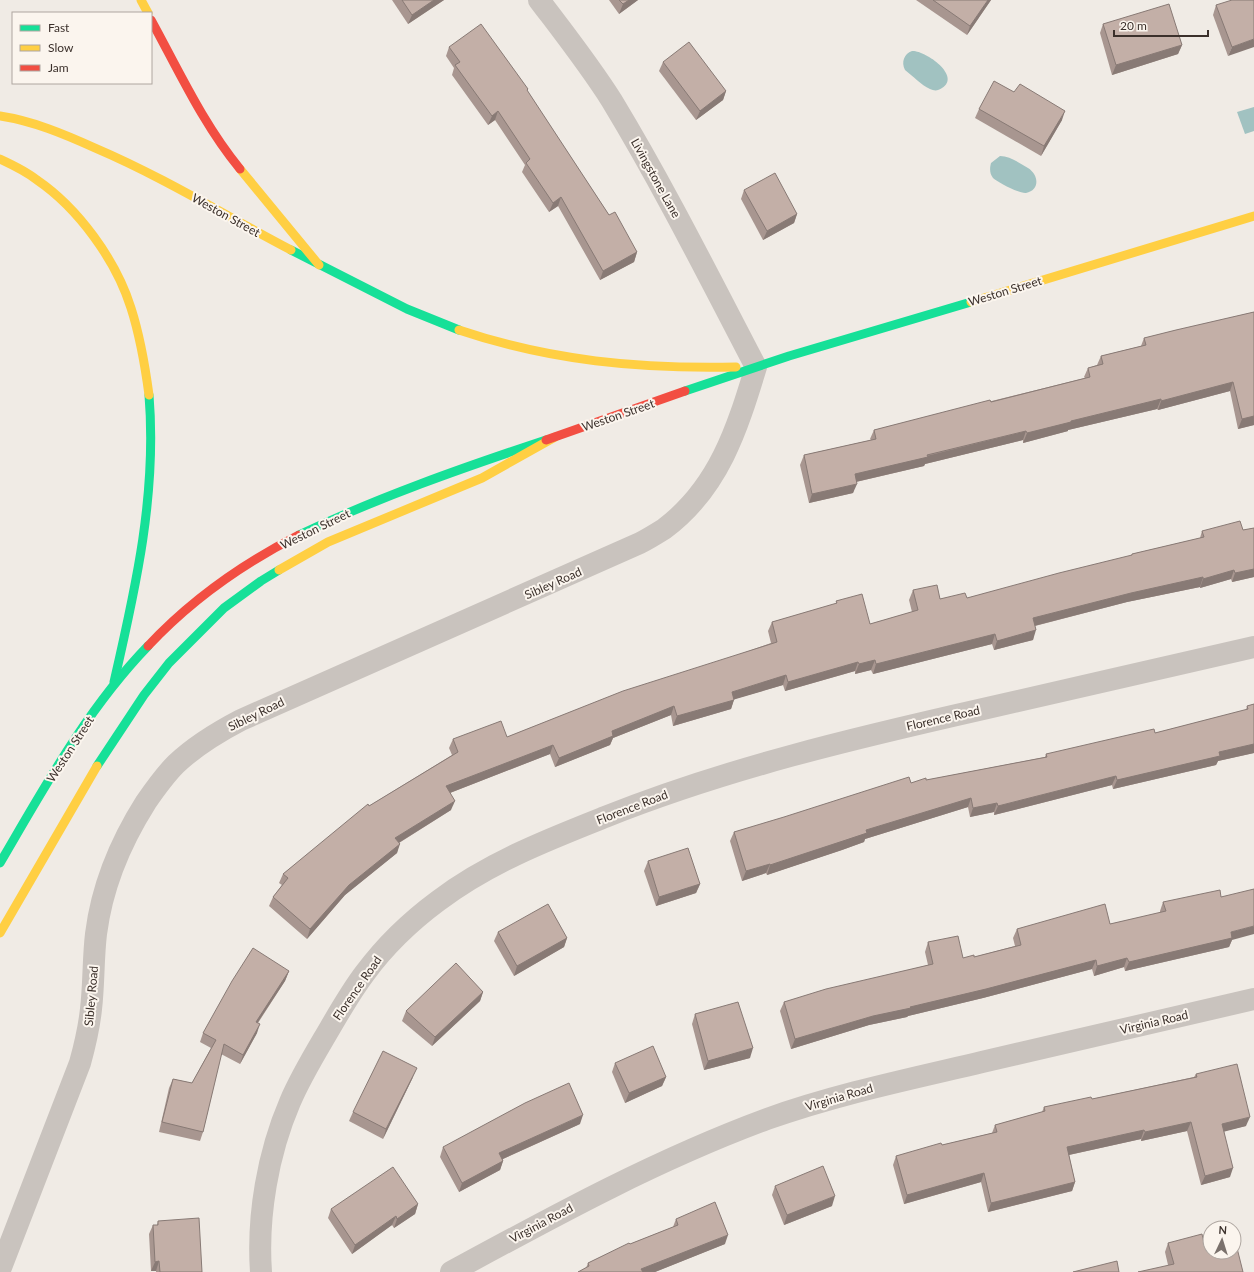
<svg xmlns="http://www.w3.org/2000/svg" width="1254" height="1272" viewBox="0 0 1254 1272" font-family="Lato,sans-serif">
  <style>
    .water { fill: #a1c2c1 }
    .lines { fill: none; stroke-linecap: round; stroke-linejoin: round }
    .street { stroke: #c9c3be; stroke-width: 22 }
    .fast { stroke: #16e098; stroke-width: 9 }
    .slow { stroke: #ffcf43; stroke-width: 9 }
    .jam { stroke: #f24e42; stroke-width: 9 }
    .wall { fill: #a89690 }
    .shaded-wall { fill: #887a75 }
    .building { fill: #c3afa7; stroke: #887a75 }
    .labels { text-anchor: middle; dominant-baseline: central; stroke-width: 4; stroke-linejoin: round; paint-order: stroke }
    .street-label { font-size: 12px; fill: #3b302b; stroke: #fbf5ee }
  </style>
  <rect width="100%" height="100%" fill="#f0ebe5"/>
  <g class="water">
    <path d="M912 51C925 50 962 76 942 88 938 91 934 91 930 89 921 85 913 76 905 70 901 62 904 54 912 51Z"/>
    <path d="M1254 107V131L1245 134 1237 112Z"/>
    <path d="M1000 156C1010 156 1019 163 1028 168 1039 175 1040 190 1026 193 1020 194 997 182 993 178 989 173 990 167 991 163Z"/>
  </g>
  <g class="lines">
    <g class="street">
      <path d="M0 1270 80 1063C85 1045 89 1028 91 1009 94 984 93 959 96 934 102 886 120 843 146 802 155 789 164 776 176 764 195 746 218 732 241 720L640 543C648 539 656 534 664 529 719 488 737 429 756 367 709 277 664 187 612 101 590 66 564 33 539 0"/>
      <path d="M261 1272C257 1216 268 1153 290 1102 301 1076 316 1052 330 1028 341 1009 352 990 365 973 385 946 411 921 438 901 488 863 547 840 605 817 728 768 855 738 983 709 1073 688 1164 668 1254 647"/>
      <path d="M451 1272C554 1216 656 1160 767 1119 837 1094 910 1079 982 1062 1073 1041 1163 1020 1254 999"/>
    </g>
    <g class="fast">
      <path d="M291 250 407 309 459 330"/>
      <path d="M685 391 789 356 971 302"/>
      <path d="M299 535C379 497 462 468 546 440"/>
      <path d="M114 682C136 587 157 493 149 395"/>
      <path d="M97 766 144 695 169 663 224 608 261 581 279 570"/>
      <path d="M0 863C44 788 87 709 148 646"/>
    </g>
    <g class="slow">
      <path d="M141 0 148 13"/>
      <path d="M0 116C33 121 64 134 95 148 163 177 226 216 291 250"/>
      <path d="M0 159C13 165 26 171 37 180 78 208 116 260 131 308 140 336 145 365 149 395"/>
      <path d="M240 169 319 265"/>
      <path d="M971 302 1254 216"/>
      <path d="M459 330C551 361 639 369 736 367"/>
      <path d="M279 570 328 542 482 478 555 437"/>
      <path d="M0 933 97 766"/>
    </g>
    <g class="jam">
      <path d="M151 20C179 71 203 124 240 169"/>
      <path d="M546 440 685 391"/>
      <path d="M148 646C192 599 242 564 299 535"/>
    </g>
  </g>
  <g class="wall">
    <path d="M392 0H444L408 24Z"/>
    <path d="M609 0H638L619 14Z"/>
    <path d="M916 0H991L967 35Z"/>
    <path d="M1254 0 1228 56 1213 15 1216 5Z"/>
    <path d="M1103 24 1182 45 1178 54 1112 75 1100 33Z"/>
    <path d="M449 47 528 89 527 91 609 215 637 252 634 262 600 280 558 206 549 212 522 172 525 165 495 120 488 125 452 75 454 68 446 56Z"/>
    <path d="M663 62 726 91 723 100 696 120 659 71Z"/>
    <path d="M979 109 1062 120 1041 156 975 118Z"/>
    <path d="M744 190 797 214 794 223 763 240 741 199Z"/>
    <path d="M1254 312V425L1238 429 1230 391 1158 410 1157 409 1068 430V431L1023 443V440L925 464 924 466 856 482 853 493 809 503 800 465 804 455 871 440 870 439 874 430 1085 378 1084 377 1088 368 1097 365 1101 356 1141 346 1144 338Z"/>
    <path d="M1254 528V577L1232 582 1231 579 1200 588V587L1127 602 1035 626 1033 640 994 650 992 644 873 674 871 670 855 674V671L785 691 783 685 734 699 731 709 673 726 671 715 613 738 610 745 555 767 550 754 450 793 451 810 399 843 397 853 345 895 307 939 269 906 273 897 282 885 279 883 283 874 369 806 452 755 449 748 453 739 507 737 771 643 768 631 772 622 836 604V601L870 624 912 612 909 600 913 590 940 599 967 598 1131 556 1132 554 1200 538 1202 531 1243 530Z"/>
    <path d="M1254 704V753L1218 761 1216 765 1113 789 1112 785 994 815V812L970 817 968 807 865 839 864 842 842 850 767 875 766 873 742 881 730 841 734 832 911 783 1045 757 1046 754 1155 733 1246 710 1247 706Z"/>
    <path d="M648 861 700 884 696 893 656 906 644 871Z"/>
    <path d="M1163 902 1232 940 1229 947 1125 971 1124 967 1094 976 1092 969 983 998 908 1016 907 1017 869 1025 791 1049 780 1011 784 1002 928 965 925 952 928 942 963 958 974 957 1015 946 1013 938 1017 929 1110 924 1160 913V911Z"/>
    <path d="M498 932 567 938 564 947 514 976 494 941Z"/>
    <path d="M289 971 285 981 258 1023 257 1033 240 1064 221 1054 203 1132 200 1141 159 1132 169 1088 173 1079 192 1083 211 1048 200 1042 203 1033Z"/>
    <path d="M483 992 480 1001 432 1046 402 1021 406 1011Z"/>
    <path d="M695 1014 750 1058 704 1070 692 1024Z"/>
    <path d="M615 1063 666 1077 662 1086 625 1103 612 1072Z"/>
    <path d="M1196 1074 1246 1126 1224 1131 1230 1177 1201 1185 1187 1131 1141 1141V1139L1069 1155 1075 1182 1072 1191 988 1212 981 1182 904 1204 893 1165 896 1156 942 1145 992 1133 995 1125 1042 1112 1044 1107 1092 1099 1194 1077Z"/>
    <path d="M413 1077 383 1139 349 1121 353 1112Z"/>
    <path d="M580 1124 503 1159V1161L500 1170 459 1192 440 1157 443 1147Z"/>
    <path d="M775 1186 832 1206 784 1225 772 1195Z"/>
    <path d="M418 1204 415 1214 394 1228 392 1225 352 1254 328 1218 331 1209Z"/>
    <path d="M676 1219 725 1244 655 1272H578L586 1268 588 1263 630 1244 673 1227Z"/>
    <path d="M158 1221 202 1272H156V1271H151L149 1234 153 1225H157Z"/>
    <path d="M1168 1243 1205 1248 1243 1272 1168 1265 1165 1252Z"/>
  </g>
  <g class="shaded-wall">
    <path d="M434 0H444L408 24 412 15Z"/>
    <path d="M629 0H638L619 14 623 4Z"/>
    <path d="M988 0H991L967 35 970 26Z"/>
    <path d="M1254 39V47L1228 56 1232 47Z"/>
    <path d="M1182 45 1178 54 1112 75 1116 65Z"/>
    <path d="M726 91 723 100 696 120 700 111Z"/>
    <path d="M498 111 495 120 488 125 492 116Z"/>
    <path d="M1065 111 1062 120 1041 156 1044 146Z"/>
    <path d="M561 197 558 206 549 212 553 203Z"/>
    <path d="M797 214 794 223 763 240 767 231Z"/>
    <path d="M637 252 634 262 600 280 603 271Z"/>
    <path d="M1233 382 1230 391 1158 410 1161 401Z"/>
    <path d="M1161 399 1157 409 1068 430V431L1023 443 1027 433 1071 421Z"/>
    <path d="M1254 416V425L1238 429 1242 419Z"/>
    <path d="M1026 431 1023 440 925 464 924 466 851 483 855 474Z"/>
    <path d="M857 484 853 493 809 503 812 494Z"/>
    <path d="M1254 569V577L1232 582 1235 573Z"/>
    <path d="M1234 570 1231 579 1200 588 1203 579Z"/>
    <path d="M1203 577 1200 587 1127 602 1030 627 1033 618 1131 593Z"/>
    <path d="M1036 630 1033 640 994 650 997 641Z"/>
    <path d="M995 634 992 644 873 674 876 664Z"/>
    <path d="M875 660 871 670 855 674 859 664Z"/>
    <path d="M858 662 855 671 785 691 788 682Z"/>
    <path d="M786 675 783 685 729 701 732 692Z"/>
    <path d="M734 700 731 709 673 726 677 716Z"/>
    <path d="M674 706 671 715 613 738 610 745 555 767 559 758 612 731Z"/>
    <path d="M1254 744V753L1218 761 1216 765 1113 789 1117 780 1219 752Z"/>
    <path d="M553 745 550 754 442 796 446 786Z"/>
    <path d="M1116 776 1112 785 994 815 998 806Z"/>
    <path d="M971 798 968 807 865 839 864 842 842 850 767 875 770 865 866 830Z"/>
    <path d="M455 801 451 810 392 847 395 838Z"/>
    <path d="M997 803 994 812 970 817 973 808Z"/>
    <path d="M400 844 397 853 345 895 307 939 310 929 349 885Z"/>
    <path d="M770 864 766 873 742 881 746 871Z"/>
    <path d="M700 884 696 893 656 906 659 897Z"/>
    <path d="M1254 926V934L1232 940 1229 947 1125 971 1129 962 1231 932Z"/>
    <path d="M567 938 564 947 514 976 517 966Z"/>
    <path d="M1127 958 1124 967 1094 976 1097 966Z"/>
    <path d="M1096 960 1092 969 983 998 908 1016 907 1017 869 1025 791 1049 795 1039 873 1016 910 1007Z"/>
    <path d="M289 971 285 981 252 1031 256 1022Z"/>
    <path d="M483 992 480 1001 432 1046 435 1037Z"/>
    <path d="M260 1024 257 1033 240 1064 243 1055Z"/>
    <path d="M753 1048 750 1058 704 1070 708 1061Z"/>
    <path d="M417 1068 413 1077 383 1139 386 1129Z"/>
    <path d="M666 1077 662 1086 625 1103 629 1093Z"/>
    <path d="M583 1115 580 1124 496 1162 499 1153Z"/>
    <path d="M1250 1117 1246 1126 1219 1133 1222 1124Z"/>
    <path d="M1191 1122 1187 1131 1141 1141 1145 1132Z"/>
    <path d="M1144 1130 1141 1139 1064 1156 1067 1147Z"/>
    <path d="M503 1161 500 1170 459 1192 462 1183Z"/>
    <path d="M1233 1168 1230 1177 1201 1185 1205 1176Z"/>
    <path d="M984 1173 981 1182 904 1204 907 1195Z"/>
    <path d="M1075 1182 1072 1191 988 1212 991 1203Z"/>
    <path d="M835 1196 832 1206 784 1225 787 1215Z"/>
    <path d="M418 1204 415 1214 394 1228 397 1219Z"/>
    <path d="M396 1216 392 1225 352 1254 355 1245Z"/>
    <path d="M728 1235 725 1244 655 1272H641V1269Z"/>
    <path d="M159 1261 156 1271H151L155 1262Z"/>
  </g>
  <g class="building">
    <path d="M402 0H434L412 15Z"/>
    <path d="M619 0H629L623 4Z"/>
    <path d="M933 0H988L970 26Z"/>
    <path d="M1232 0H1254V39L1232 47 1216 5Z"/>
    <path d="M1169 4 1182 45 1116 65 1103 24Z"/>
    <path d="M481 24 528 89 527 90 609 215 615 212 637 252 603 271 561 197 553 203 526 163 530 159 498 111 492 116 455 65 460 62 449 47Z"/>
    <path d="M689 42 726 91 700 111 663 62Z"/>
    <path d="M994 81 1014 92 1020 84 1065 111 1044 146 979 109Z"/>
    <path d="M775 173 797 214 767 231 744 190Z"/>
    <path d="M1254 312V416L1242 419 1233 382 1161 401V399L1071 421V422L1027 433 1026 431 927 455 928 457 855 474 857 484 812 494 804 455 876 439 874 430 990 400 991 402 1090 377 1088 368 1103 364 1101 356 1146 345 1144 338 1176 330Z"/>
    <path d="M1240 521 1243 530 1254 528V569L1235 573 1234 570 1203 579V577L1131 593 1033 618 1036 630 997 641 995 634 876 664 875 660 859 664 858 662 788 682 786 675 732 692 734 700 677 716 674 706 612 731 613 736 559 758 553 745 446 786 455 801 395 838 400 844 349 885 310 929 273 897 288 878 283 874 368 804 369 806 458 752 453 739 501 721 507 737 623 691 777 642 772 622 837 603 836 601 862 594 870 624 918 610 913 590 937 585 940 599 965 593 967 598 1059 573 1132 555V554L1204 537 1202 531Z"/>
    <path d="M1254 704V744L1219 752 1220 756 1117 780 1116 776 998 806 997 803 973 808 971 798 866 830 867 833 846 840 770 865V864L746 871 734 832 784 817 909 777 911 783 926 778V780L1047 757 1046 754 1154 729 1155 733 1248 709 1247 706Z"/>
    <path d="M688 848 700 884 659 897 648 861Z"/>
    <path d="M1254 889V926L1231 932 1232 938 1129 962 1127 958 1097 966 1096 960 986 989 910 1007 911 1008 873 1016 795 1039 784 1002 826 989 933 964 928 942 958 936 963 958 974 955V957L1021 945 1017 929 1105 904 1110 924 1166 911 1163 902 1220 890 1221 897Z"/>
    <path d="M548 904 567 938 517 966 498 932Z"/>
    <path d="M253 948 289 971 256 1022 260 1024 243 1055 224 1044 203 1132 162 1122 173 1079 192 1083 216 1040 203 1033 232 981Z"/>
    <path d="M456 963 483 992 435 1037 406 1011Z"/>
    <path d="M738 1002 753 1048 708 1061 695 1014Z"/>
    <path d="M653 1046 666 1077 629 1093 615 1063Z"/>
    <path d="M383 1051 417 1068 386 1129 353 1112Z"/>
    <path d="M1237 1064 1250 1117 1222 1124 1233 1168 1205 1176 1191 1122 1145 1132 1144 1130 1067 1147 1075 1182 991 1203 984 1173 907 1195 896 1156 941 1143 942 1145 997 1132 995 1125 1045 1111 1044 1107 1091 1097 1092 1099 1197 1077 1196 1074Z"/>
    <path d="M569 1083 583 1115 499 1153 503 1161 462 1183 443 1147 525 1103Z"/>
    <path d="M823 1166 835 1196 787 1215 775 1186Z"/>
    <path d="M393 1167 418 1204 397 1219 396 1216 355 1245 331 1209Z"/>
    <path d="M715 1202 728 1235 641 1269 643 1272H578L589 1266 588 1263 629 1243 630 1244 678 1225 676 1219Z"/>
    <path d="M199 1218 202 1272H160L159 1261 155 1262 153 1225H158V1221Z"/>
    <path d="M1202 1234 1205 1248 1210 1246V1252H1234V1240H1235L1243 1272H1138L1174 1264 1168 1243Z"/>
    <path d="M1117 1261 1119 1272H1073Z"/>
  </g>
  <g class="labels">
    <g class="street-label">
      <text transform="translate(656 178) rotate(61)">Livingstone Lane</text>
      <text transform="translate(226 215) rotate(29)">Weston Street</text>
      <text transform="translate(1005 291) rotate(-17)">Weston Street</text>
      <text transform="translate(618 415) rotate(-19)">Weston Street</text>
      <text transform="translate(315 529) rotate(-26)">Weston Street</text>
      <text transform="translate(553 583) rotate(-24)">Sibley Road</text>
      <text transform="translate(256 714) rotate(-26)">Sibley Road</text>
      <text transform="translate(943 718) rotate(-13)">Florence Road</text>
      <text transform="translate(70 749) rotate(-57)">Weston Street</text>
      <text transform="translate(632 807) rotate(-21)">Florence Road</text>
      <text transform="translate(357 988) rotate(-55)">Florence Road</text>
      <text transform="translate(91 996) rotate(-85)">Sibley Road</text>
      <text transform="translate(1154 1022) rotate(-13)">Virginia Road</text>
      <text transform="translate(839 1097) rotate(-16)">Virginia Road</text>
      <text transform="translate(541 1223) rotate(-28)">Virginia Road</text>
    </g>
  </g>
  <rect x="12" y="12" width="140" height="72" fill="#fbf5ee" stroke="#aea6a0"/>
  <rect x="20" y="25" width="20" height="6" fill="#16e098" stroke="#aea6a0"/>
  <text x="48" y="32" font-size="12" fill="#3b302b">Fast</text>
  <rect x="20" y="45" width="20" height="6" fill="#ffcf43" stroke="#aea6a0"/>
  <text x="48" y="52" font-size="12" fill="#3b302b">Slow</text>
  <rect x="20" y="65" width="20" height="6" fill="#f24e42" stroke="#aea6a0"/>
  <text x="48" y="72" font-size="12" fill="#3b302b">Jam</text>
  <g transform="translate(1222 1240) rotate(4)"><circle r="19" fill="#fbf5ee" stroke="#aea6a0"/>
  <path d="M0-3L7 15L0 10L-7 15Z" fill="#7a716c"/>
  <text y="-6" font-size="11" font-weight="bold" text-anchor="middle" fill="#3b302b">N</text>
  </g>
  <path d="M1114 30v6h94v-6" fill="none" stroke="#3b302b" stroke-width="2"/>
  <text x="1120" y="30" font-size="12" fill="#3b302b" stroke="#fbf5ee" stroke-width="3" paint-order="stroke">20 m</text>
</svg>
